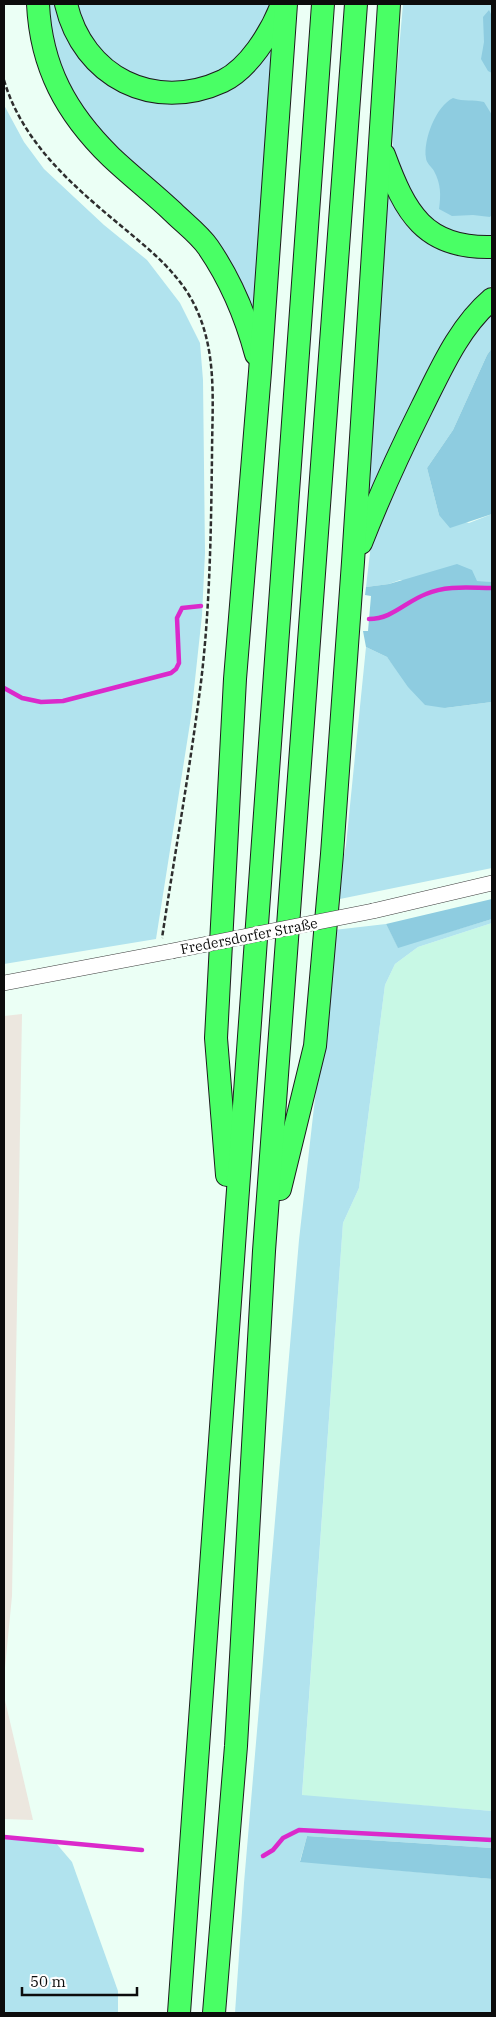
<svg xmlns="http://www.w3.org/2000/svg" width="496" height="2017" viewBox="0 0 496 2017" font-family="'IBM Plex Serif',serif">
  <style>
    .industrial { fill: #ece7df }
    .farmland { fill: #c8f8e5 }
    .green { fill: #b1e3ee }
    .forest { fill: #8ecce0 }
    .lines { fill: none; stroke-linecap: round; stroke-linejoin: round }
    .stream { stroke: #db29cb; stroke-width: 4.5 }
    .minor-casing { stroke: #3f3f3f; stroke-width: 16 }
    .highway-casing { stroke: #1d1d1d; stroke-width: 24 }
    .path { stroke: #2e2e2e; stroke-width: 2.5; stroke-dasharray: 5 2.5; stroke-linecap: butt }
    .minor { stroke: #fff; stroke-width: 15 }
    .highway { stroke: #49ff65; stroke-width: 22 }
    .minor-bridge-casing { stroke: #3f3f3f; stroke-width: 16; stroke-linecap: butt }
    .minor-bridge { stroke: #fff; stroke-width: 15 }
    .labels { text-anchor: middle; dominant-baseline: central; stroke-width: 5; stroke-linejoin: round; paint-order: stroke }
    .street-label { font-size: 14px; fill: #0c0c0c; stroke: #fff }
  </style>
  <rect width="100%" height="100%" fill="#ebfff5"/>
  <g class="industrial">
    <path d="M22 1014 12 1596 4 1678V1016Z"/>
    <path d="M4 1696 33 1820 4 1819Z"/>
  </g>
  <path class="farmland" d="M492 923V1811L302 1796 343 1223 359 1188 385 985 395 964 418 947Z"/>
  <g class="green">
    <path d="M48 4H58L67 34 175 104 280 30 258 328 251 305 239 277 216 244 118 152 72 94 50 36Z"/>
    <path d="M74 4H271L259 34 220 73 174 85 131 76 91 44Z"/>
    <path d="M403 4H492V240L442 231 414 209 393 153 392 129Z"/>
    <path d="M4 105 24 142 44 169 104 225 147 260 180 303 200 343 203 380 205 553 202 615 191 717 156 939 4 964Z"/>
    <path d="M385 184C403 240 437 257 492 256V285L470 308 361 520Z"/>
    <path d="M492 310V348L487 355 453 430 427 468 439 515 469 523 492 514V582L400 580 389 584 366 587 371 544 387 502 456 357Z"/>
    <path d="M366 647 387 657 397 670 445 708 492 702V868L335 900 346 845Z"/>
    <path d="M492 919V923L418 947 395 964 385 985 359 1188 343 1223 302 1795 492 1811V1848L307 1836 300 1861 492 1879V2013H235L244 1883 299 1240 334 930 386 924 398 947Z"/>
    <path d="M4 1839 55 1842 72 1862 118 1991V2013H4Z"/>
  </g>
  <g class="forest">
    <path d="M489 10 492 16V73L488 71 481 59 484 42 483 17Z"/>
    <path d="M453 98C464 102 473 99 484 102L492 115V214L490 217 473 215 452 216 439 209C441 195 441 184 434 171 432 167 426 163 426 158 423 140 436 106 453 98Z"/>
    <path d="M492 348V514L450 528 439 515 427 468 453 430 487 355Z"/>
    <path d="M457 564 472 570 477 581 492 582V702L445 708 425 705 408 687 387 657 366 647 363 631H368L371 596 365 595 366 587 389 584Z"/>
    <path d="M492 899V919L398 948 386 924Z"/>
    <path d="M307 1836 492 1848V1879L300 1862Z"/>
  </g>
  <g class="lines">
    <g class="stream">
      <path d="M369 619C392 619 405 602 426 594 447 585 470 588 492 588"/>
      <path d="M4 688 22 698 41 702 63 701 171 673 176 669 179 663 177 618 182 608 201 606"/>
      <path d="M4 1837 142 1850"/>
      <path d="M263 1856 273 1850 283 1838 299 1830 492 1840"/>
    </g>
    <g class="minor-casing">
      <g id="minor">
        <path d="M373 911 492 883"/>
        <path d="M4 983 172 951"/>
      </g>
    </g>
    <g class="highway-casing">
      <g id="highway">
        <path d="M38 4C41 67 66 113 111 157 131 176 153 193 173 212 184 223 199 234 208 247 230 279 246 317 256 354"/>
        <path d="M66 4C83 77 154 113 223 81 249 68 270 34 281 7"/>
        <path d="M384 155C405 212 424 249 492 247"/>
        <path d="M361 543C379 497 400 451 422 407 441 369 459 327 492 299"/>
        <path d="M227 1175 216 1038 235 679 260 372 286 4"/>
        <path d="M280 1189 315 1046 332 854 353 562 389 4"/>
        <path d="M179 2013 323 4"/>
        <path d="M214 2013 236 1746 264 1251 356 4"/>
      </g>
    </g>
    <path class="path" d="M4 80C22 142 72 185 120 225 145 246 171 266 189 295 219 345 212 401 212 456 211 531 210 607 201 682 190 768 175 853 162 938"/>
    <use href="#minor" class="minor"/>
    <use href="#highway" class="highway"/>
    <g class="minor-bridge-casing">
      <path id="minor-bridge" d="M172 951 373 911"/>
    </g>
    <use href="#minor-bridge" class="minor-bridge"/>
  </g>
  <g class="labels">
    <g class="street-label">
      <text transform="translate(249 936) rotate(-11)">Fredersdorfer Straße</text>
    </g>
  </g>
  <rect width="496" height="2017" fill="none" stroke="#0c0c0c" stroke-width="10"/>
  <path d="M22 1987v8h115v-8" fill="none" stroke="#0c0c0c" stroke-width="2.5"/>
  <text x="30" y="1987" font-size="15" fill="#0c0c0c" stroke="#ffffff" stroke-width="4" paint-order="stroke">50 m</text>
</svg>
